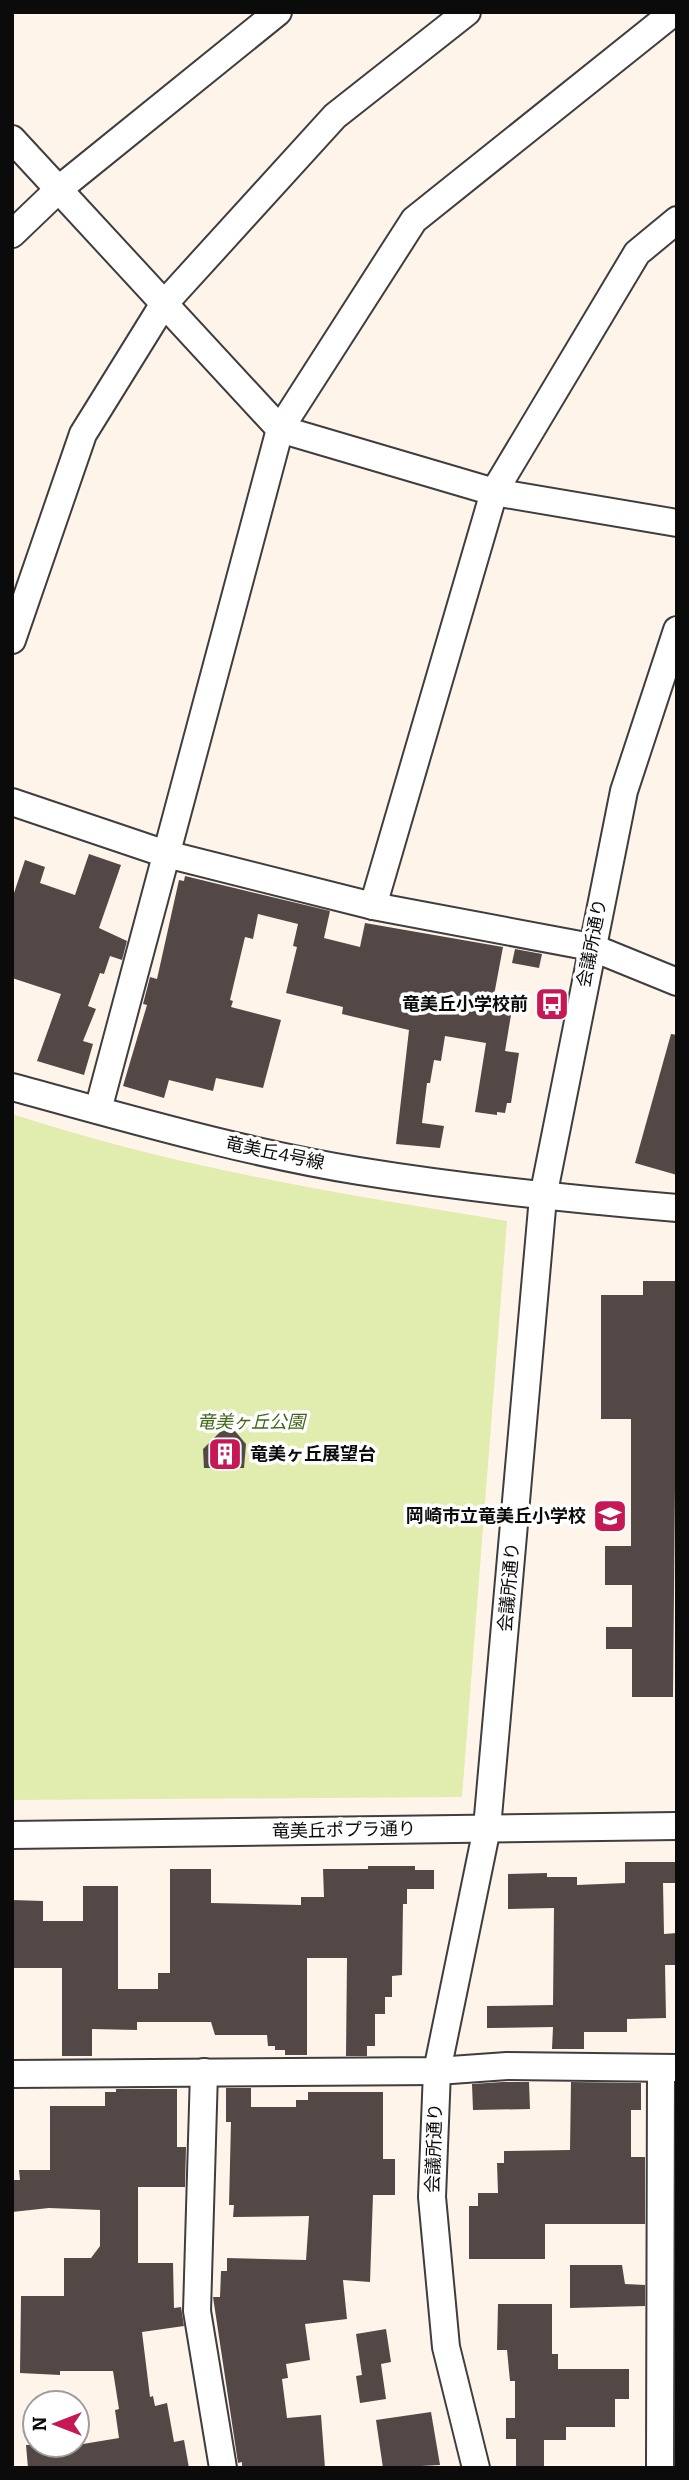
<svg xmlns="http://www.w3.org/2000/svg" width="689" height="2480" viewBox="0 0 689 2480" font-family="Bitter,'Noto Sans JP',serif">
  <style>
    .green { fill: #e1ecaf }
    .building { fill: #544846 }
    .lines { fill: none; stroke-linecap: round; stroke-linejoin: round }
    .minor-casing { stroke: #3e3e3e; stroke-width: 30 }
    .minor { stroke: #fff; stroke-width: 26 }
    .labels { text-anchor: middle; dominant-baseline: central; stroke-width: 7; stroke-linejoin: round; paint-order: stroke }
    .street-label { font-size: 18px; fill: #0b0b0b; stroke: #fff }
    .poi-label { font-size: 18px; font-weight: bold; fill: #0b0b0b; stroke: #fff; text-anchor: end }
    .park-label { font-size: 18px; font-style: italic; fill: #3f6717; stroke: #fff }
  </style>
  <rect width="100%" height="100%" fill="#fff4e9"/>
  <path class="green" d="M12 1114C173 1167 340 1194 507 1221L462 1797 12 1800Z"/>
  <g class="building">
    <path d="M89 854 121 865 99 928 127 941 122 960 110 956 104 974 100 973 88 1006 96 1009 83 1041 93 1044 84 1075 37 1061 61 994 12 978V899L25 860 45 867 40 883 75 895Z"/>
    <path d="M185 876 330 911 324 938 360 947 365 923 503 947 492 1006 512 1009 505 1051 519 1053 511 1103H507L505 1113 497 1112V1115L475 1112 486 1043 445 1036 441 1061 434 1060 430 1083H427L422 1123 444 1126 440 1148 396 1144 409 1030 342 1014 343 1007 286 993 297 947 293 946 298 924 258 914 253 939 245 937 230 1000 233 1001 231 1007 281 1020 263 1088 216 1078 213 1091 169 1080 164 1098 123 1086 147 1005 143 1004 150 977 157 979 179 880 184 881Z"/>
    <path d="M515 949 542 954 539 968 512 963Z"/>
    <path d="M671 1034 677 1035V1175L635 1163Z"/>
    <path d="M643 1281H677L673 1697H632V1649H606V1627H632V1585H605V1546H631V1419H601V1295H643Z"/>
    <path d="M222 1430 235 1431 246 1444 244 1468H204L203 1449Z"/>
    <path d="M625 1862H677V1883H663L664 1934 677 1933V1965H665L666 2018 627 2019V2032H584V2049H552L553 2027 487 2028V2006L553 2005 554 1908 508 1909V1874L547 1873V1877H577V1885L625 1883Z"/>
    <path d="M368 1866H415V1870H434V1889H407V1904H403L402 1975 392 1976V1997H385V2014H375V2046H367V2056H346L347 1958H307V2055H285V2050H275V2046H268L267 2035H215L211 2022H137V2030L92 2029V2056H62V1968H12V1900L43 1901V1921H83V1886H118V1989H158V1973H170V1869H211V1903L301 1905V1897H324L323 1869H368Z"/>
    <path d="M503 2082H529L530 2109 473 2110 472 2084Z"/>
    <path d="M571 2082 641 2083V2110H631V2157H645V2224H545V2259H469V2206H478V2193H498L497 2163H504V2151L570 2150Z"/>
    <path d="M226 2088H251V2107H296V2100H308V2092H383V2159H395V2195H373L370 2282 343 2280 347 2319 305 2324 310 2360 286 2364 288 2378 282 2379 287 2418 321 2415 325 2468H242V2462L238 2463 213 2297H220L221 2271H227V2258L306 2260 309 2216 233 2217 234 2205H229L231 2122H226Z"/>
    <path d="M116 2089H177V2147H186L185 2187H138V2263H173L174 2308 181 2307 184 2326 142 2332 150 2397 153 2396 155 2406 167 2403 174 2442 184 2440 189 2468H28L26 2445H77L119 2438 115 2410 119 2409 113 2371H60V2375L20 2373 21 2296H64V2258H91L100 2246V2210L49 2208 12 2212V2180H20L19 2170H50V2106H105V2092H116Z"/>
    <path d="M570 2265H622L625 2284 645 2285V2306L570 2308Z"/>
    <path d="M498 2304H552V2354H558V2369H629V2399H615V2427H566V2440H544V2468H516V2439H506V2418H515V2381H510L507 2350H497Z"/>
    <path d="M386 2329 391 2362 381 2364 386 2399 360 2403 356 2376 362 2375 356 2334Z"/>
    <path d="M431 2412 440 2465 383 2468 376 2420Z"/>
  </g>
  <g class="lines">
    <g class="minor-casing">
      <g id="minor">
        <path d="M12 139 280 429 494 492 677 523"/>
        <path d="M12 234 59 189 278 12"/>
        <path d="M12 640 83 434 163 305 335 116 467 12"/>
        <path d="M12 802 166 854 373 906 591 947 677 982"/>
        <path d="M373 906 494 492 637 253 677 220"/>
        <path d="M12 1087C127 1118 242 1152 359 1171 464 1188 570 1199 677 1208"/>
        <path d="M98 1110 280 429 414 220 674 12"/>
        <path d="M12 1835 677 1826"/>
        <path d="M204 2072 197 2311 223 2468"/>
        <path d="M12 2074 437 2071 507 2066 677 2068"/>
        <path d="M476 2468 446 2347 432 2197 437 2071 487 1828 543 1197 624 791 677 630"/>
        <path d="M660 2468 661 2068"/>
      </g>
    </g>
    <use href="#minor" class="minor"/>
  </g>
  <defs>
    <g id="bus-square" transform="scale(1.75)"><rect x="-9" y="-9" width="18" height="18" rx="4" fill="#c51854" stroke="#fff"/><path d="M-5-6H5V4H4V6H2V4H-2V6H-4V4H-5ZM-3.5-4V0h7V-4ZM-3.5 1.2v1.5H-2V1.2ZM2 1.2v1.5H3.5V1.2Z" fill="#fff"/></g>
    <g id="building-square" transform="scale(1.75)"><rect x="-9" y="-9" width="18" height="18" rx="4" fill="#c51854" stroke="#fff"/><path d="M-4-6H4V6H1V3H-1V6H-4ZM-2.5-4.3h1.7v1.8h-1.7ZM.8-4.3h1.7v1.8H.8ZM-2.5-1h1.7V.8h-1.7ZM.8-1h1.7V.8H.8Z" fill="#fff"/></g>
    <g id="school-square" transform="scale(1.75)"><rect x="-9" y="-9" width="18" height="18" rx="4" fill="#c51854" stroke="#fff"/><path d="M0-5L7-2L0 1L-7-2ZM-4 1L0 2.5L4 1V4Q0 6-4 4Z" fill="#fff"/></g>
  </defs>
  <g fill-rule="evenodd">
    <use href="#bus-square" x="552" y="1004"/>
    <use href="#building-square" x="225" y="1454"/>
    <use href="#school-square" x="610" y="1516"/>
  </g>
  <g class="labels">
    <g class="street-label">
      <text transform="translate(592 943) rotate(-79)">会議所通り</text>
      <text transform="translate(275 1153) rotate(12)">竜美丘4号線</text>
      <text transform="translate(509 1587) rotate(-85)">会議所通り</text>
      <text transform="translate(344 1830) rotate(-1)">竜美丘ポプラ通り</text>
      <text transform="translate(434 2148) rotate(-88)">会議所通り</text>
    </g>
    <g class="poi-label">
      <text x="528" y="1004">竜美丘小学校前</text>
      <text x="250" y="1454" text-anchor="start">竜美ヶ丘展望台</text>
      <text x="586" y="1516">岡崎市立竜美丘小学校</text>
    </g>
    <g class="park-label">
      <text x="251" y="1422">竜美ヶ丘公園</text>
    </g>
  </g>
  <rect width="689" height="2480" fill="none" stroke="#0b0b0b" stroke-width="28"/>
  <g transform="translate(56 2424) rotate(270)"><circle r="33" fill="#ffffff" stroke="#9d9d9d" stroke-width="2"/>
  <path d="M0-5L12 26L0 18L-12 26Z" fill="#c51854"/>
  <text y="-10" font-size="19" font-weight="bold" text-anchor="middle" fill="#0b0b0b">N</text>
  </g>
</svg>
